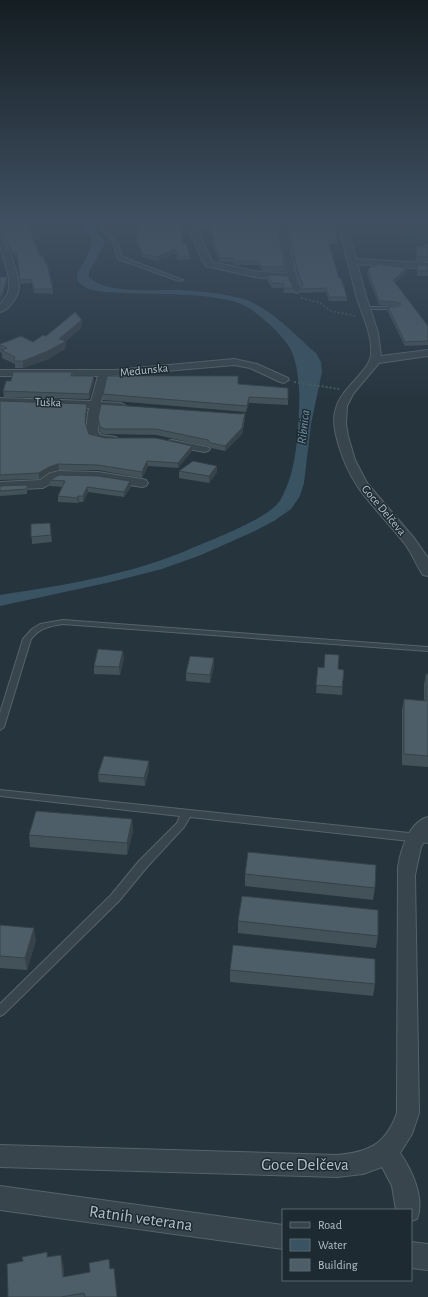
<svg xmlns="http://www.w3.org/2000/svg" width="428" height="1297" viewBox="0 0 428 1297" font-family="'Alegreya Sans',sans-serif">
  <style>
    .green { fill: #28403d }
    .water { fill: #395363 }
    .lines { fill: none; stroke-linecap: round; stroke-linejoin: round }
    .lane-casing { stroke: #56636b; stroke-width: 2 }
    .street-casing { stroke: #56636b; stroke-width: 2 }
    .path-far1 { stroke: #465c5a; stroke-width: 1.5; stroke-dasharray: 2 2; stroke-linecap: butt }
    .path { stroke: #465c5a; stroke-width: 2; stroke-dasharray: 2 2; stroke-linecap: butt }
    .lane { fill: #38454d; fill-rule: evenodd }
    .street { fill: #38454d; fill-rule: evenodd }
    .wall { fill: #435159 }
    .shaded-wall { fill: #374249 }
    .building { fill: #4e5e68; stroke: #374249 }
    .labels { text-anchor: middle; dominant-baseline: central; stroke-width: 3; stroke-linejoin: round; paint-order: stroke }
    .far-street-label { font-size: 12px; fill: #b4c0c8; stroke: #1d2a32 }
    .far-water-label { font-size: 13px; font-style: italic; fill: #7597aa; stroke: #1d2a32 }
    .near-street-label { font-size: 17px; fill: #b4c0c8; stroke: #1d2a32 }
  </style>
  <rect width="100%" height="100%" fill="#25343d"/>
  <path class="green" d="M413 231 428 234V241L404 237Z"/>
  <path class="water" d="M79 223H89L104 240V245L89 272V277C107 295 154 289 179 290 198 291 220 293 240 298 267 304 295 335 316 353L321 362 322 372 311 424 304 483 300 496 291 509 274 521 255 531 201 555 162 569 111 582 0 606V595C64 585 130 575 190 549 211 540 271 518 281 499 296 471 297 443 299 411 300 393 299 370 292 352 286 337 255 309 239 303 204 292 160 295 124 293 111 292 94 293 83 286 78 283 77 279 77 274 81 266 95 246 91 238 89 233 82 228 79 223Z"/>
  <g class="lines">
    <g class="lane-casing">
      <g id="lane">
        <path d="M98 223H102L103 227 116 240 122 257 183 280 179 281 118 259 112 240 100 228Z"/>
        <path d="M364 307H397L399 308 397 309H364Z"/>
        <path d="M63 620 428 647V651L63 624C49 626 40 628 31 639L4 727 0 730V713L23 639 32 629 40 624Z"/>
        <path d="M0 790 428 835V843L190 817 184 827 147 867 119 901 4 1014 0 1016V1004L111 895 139 861 177 823 180 816 0 796Z"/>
      </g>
    </g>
    <g class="street-casing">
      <g id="street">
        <path d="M187 223H195L212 262 260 272 287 273 277 223H285L296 276 301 290 297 293 294 292 289 279 260 278 206 266 200 256Z"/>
        <path d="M338 223H346L356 259 428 263V269L357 264 366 296 378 333 381 356 428 350V356L379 363 353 394 347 406 346 424 348 436 355 460 367 483 414 538 428 558V576L423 575C416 565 412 553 405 544 378 509 352 491 339 446 335 434 332 420 336 408 341 388 369 372 371 355 373 334 361 314 356 294 349 270 345 247 338 223Z"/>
        <path d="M0 240C9 242 19 278 19 288 18 297 9 310 0 312V304C21 284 0 263 0 240Z"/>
        <path d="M234 359 257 364 288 378 289 380 284 383 280 382 250 368 234 365 108 376 101 402 121 403 126 406 121 409 100 408 98 432 101 435 116 437 118 439 116 441C86 449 84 432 89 408L0 404V398L91 401 98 376H0V370H115Z"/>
        <path d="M172 440 208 447 210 449 208 451 204 452 168 445 166 443 168 441Z"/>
        <path d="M59 471 98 472 142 479 146 480 148 483 146 486 142 487 98 480 59 479 43 488 0 490V482L40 480 50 473Z"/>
        <path d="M428 817V835L421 847 415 875 419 1113 412 1134 400 1153C412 1170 425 1198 417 1219L411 1221V1210H396L392 1186 382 1167 363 1174 337 1177 0 1167V1145L337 1155C369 1152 385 1145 397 1113L398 867C401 849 409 822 428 817Z"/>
        <path d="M0 1186 283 1225V1249L0 1210Z"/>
        <path d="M411 1242 428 1244V1270L411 1268Z"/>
      </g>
    </g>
    <path class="path-far1" d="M301 298 320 303 331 311 356 316"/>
    <path class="path" d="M294 382 339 389"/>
    <use href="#lane" class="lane"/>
    <use href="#street" class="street"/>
  </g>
  <g class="wall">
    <path d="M0 223 53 289V294L34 293 32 283 20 284 18 257H13L9 247 0 239V230H2Z"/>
    <path d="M136 223H180L182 244 190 256 191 259 178 260 175 253 157 261 143 257 136 241V237H137V233H138Z"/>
    <path d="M206 223H276L285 267V271H262L259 265H234L233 262H220L212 243V239H214Z"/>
    <path d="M285 223H335L337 240V244H329L339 278 347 297V301H329L326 292 299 293 300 289 301 287 297 276Z"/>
    <path d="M425 244H428V262L416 261V246L425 247Z"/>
    <rect x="417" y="265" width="11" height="11"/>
    <path d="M407 268V272L395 282 428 326V345L405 346 387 310 388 307H397L398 306H397L379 305 367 274 368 270Z"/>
    <path d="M267 275 293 288V293H283L284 288H272L267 280Z"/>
    <path d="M82 327 66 341V348L49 359 23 368H15V364L2 358V353L0 352V344L33 342 46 336Z"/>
    <path d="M72 372 73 376 94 382 89 399 4 397 3 391 11 381Z"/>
    <path d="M238 384 288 388V405L249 403 246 412 103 400V394Z"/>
    <path d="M0 401 87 404V408L85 424 89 434 105 438 192 446V451L178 468 148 466 142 478 98 470H59L49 472 39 479 0 480Z"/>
    <path d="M98 418 245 419 242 434 225 451 211 448 208 446 156 435 105 434 100 433Z"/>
    <path d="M217 466V472L209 483 179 478V471Z"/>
    <path d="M50 480 131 487 124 497 88 492 83 502H79L78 503 58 502V496L63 487 50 486Z"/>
    <path d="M27 485V494L0 496V486Z"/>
    <path d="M50 523 52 542 32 544 31 524Z"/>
    <path d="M124 658 120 675 94 674V666Z"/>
    <path d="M214 666 210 683 186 681V673Z"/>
    <path d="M318 667 344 670 342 695 316 693Z"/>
    <path d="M426 674H428V767L402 765V710L404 699 424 701V684Z"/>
    <path d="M149 769 145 786 99 782 98 774Z"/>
    <path d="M132 819 133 831 127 855 30 847 29 835Z"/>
    <path d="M245 874 375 888 373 900 245 886Z"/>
    <path d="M238 921 378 936 376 948 238 933Z"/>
    <path d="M0 925 36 940 27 970 0 968Z"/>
    <path d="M230 970 375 984 373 996 230 982Z"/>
    <path d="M47 1252 48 1257 63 1262 64 1277 110 1269 117 1297H8Z"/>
  </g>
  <g class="shaded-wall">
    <path d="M175 249V253L157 261V257Z"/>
    <path d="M12 253H17L18 257H13Z"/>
    <path d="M407 268V272L393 284V280Z"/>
    <path d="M7 277 8 281 2 299 0 301V296Z"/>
    <path d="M82 320V327L66 341V348L49 359 23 368V361L59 339Z"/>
    <path d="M94 376V382L89 399V394Z"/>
    <path d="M249 397V403L246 412 247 406Z"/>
    <path d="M87 404V408L85 427V422Z"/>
    <path d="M245 413V419L242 434 225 451V446Z"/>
    <path d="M192 446V451L178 468V463Z"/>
    <path d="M147 461 148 466 142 478V472Z"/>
    <path d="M58 464 59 470 49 472 39 479V473L49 467Z"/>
    <path d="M217 466V472L209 483V476Z"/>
    <path d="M130 481 131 487 124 497V492Z"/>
    <path d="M87 487 88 492 83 502V496Z"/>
    <path d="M78 496 79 502 78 503 77 498Z"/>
    <path d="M123 651 124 658 120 675 119 667Z"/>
    <path d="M214 658V666L210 683V675Z"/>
    <path d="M149 761V769L145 786 144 778Z"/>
    <path d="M132 819 133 831 127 855V843Z"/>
    <path d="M34 928 36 940 27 970 25 958Z"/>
    <path d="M61 1255 63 1262 64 1285 63 1277Z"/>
  </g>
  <g class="building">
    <path d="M0 223H23L24 224 27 223 40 256H43L46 264H47L53 289H34L31 279 20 280 17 253H12L9 243 0 235V230H3Z"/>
    <path d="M136 223H180L182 244H186L190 256H178L175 249 157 257 143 254 136 237H138L137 233H139Z"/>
    <path d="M208 223H276L285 267H262L259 261H234L233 258H220L212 239H215Z"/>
    <path d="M286 223H335L337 240H328L339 278H341L347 297H329L326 288 300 289 303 285 298 272Z"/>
    <path d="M425 244H428V257L417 256 416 246 425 247Z"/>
    <path d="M378 264 407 268 393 280 428 326V341L405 342 388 307H397L401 304 397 302 379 301 368 270 372 266H377Z"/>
    <rect x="417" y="265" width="11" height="6"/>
    <path d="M267 275 288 276 293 288H283L284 284 272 283Z"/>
    <path d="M0 277H7L2 294 0 296Z"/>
    <path d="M75 312 82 320 59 339 66 341 48 351 23 361H14L15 357 1 350 7 348 0 345V344L21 336 33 342 43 335 46 336Z"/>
    <path d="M13 372H72L71 376H94L89 394 3 391 6 381H11Z"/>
    <path d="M107 376H238V384L288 388V399L249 397 247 406 103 394Z"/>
    <path d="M0 401 87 404 85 422 89 434 105 438H156L192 446 178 463 147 461 142 472 98 465 58 464 49 467 39 473 0 475Z"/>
    <path d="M101 404 241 414 245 413 242 428 225 446 211 443 208 440 156 429H105L100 427 98 418Z"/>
    <path d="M193 461 217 466 209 476 179 471Z"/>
    <path d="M59 475 98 476 130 481 124 492 87 487 83 496H78L77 498 58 496 65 481 50 480Z"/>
    <path d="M27 485V489L0 491V486Z"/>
    <path d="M50 523 51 535 31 537V524Z"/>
    <path d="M98 649 123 651 119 667 94 666Z"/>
    <path d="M325 654 339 655 338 669 344 670 342 687 316 685 318 667 324 668Z"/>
    <path d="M190 656 214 658 210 675 186 673Z"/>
    <path d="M426 674H428V756L404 754V699L426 701Z"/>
    <path d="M104 756 149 761 144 778 98 774Z"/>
    <path d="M36 811 132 819 127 843 29 835Z"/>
    <path d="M248 852 376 865 375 888 245 874Z"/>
    <path d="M242 896 378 910V936L238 921Z"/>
    <path d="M0 925 34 928 25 958 0 956Z"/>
    <path d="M233 945 375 959V984L230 970Z"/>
    <path d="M47 1252V1257L61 1255 63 1277 90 1272 89 1263 109 1259 110 1269 114 1268 117 1297H85L84 1293 61 1297H8L7 1264 23 1261 22 1257Z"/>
  </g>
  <linearGradient id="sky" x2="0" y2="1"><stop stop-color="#141d22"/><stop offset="0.55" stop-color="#405062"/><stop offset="1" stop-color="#405062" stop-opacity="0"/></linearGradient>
  <rect width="428" height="405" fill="url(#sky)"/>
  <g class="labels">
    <g class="far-street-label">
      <text transform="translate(144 370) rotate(-6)">Medunska</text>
      <text transform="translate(48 402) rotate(2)">Tuška</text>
      <text transform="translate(384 510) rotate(50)">Goce Delčeva</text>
    </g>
    <g class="far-water-label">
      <text transform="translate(304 427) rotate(-83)">Ribnica</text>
    </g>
    <g class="near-street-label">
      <text x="305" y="1164">Goce Delčeva</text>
      <text transform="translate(141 1218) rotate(8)">Ratnih veterana</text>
    </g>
  </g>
  <rect x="282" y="1209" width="130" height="72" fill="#1d2a32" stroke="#59666e"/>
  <rect x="290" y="1222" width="20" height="6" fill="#38454d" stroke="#59666e"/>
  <text x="318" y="1229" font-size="12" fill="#b4c0c8">Road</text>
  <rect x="290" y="1239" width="20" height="12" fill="#395363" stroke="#59666e"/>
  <text x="318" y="1249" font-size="12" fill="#b4c0c8">Water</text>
  <rect x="290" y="1259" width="20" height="12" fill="#4e5e68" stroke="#59666e"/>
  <text x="318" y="1269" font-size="12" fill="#b4c0c8">Building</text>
</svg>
